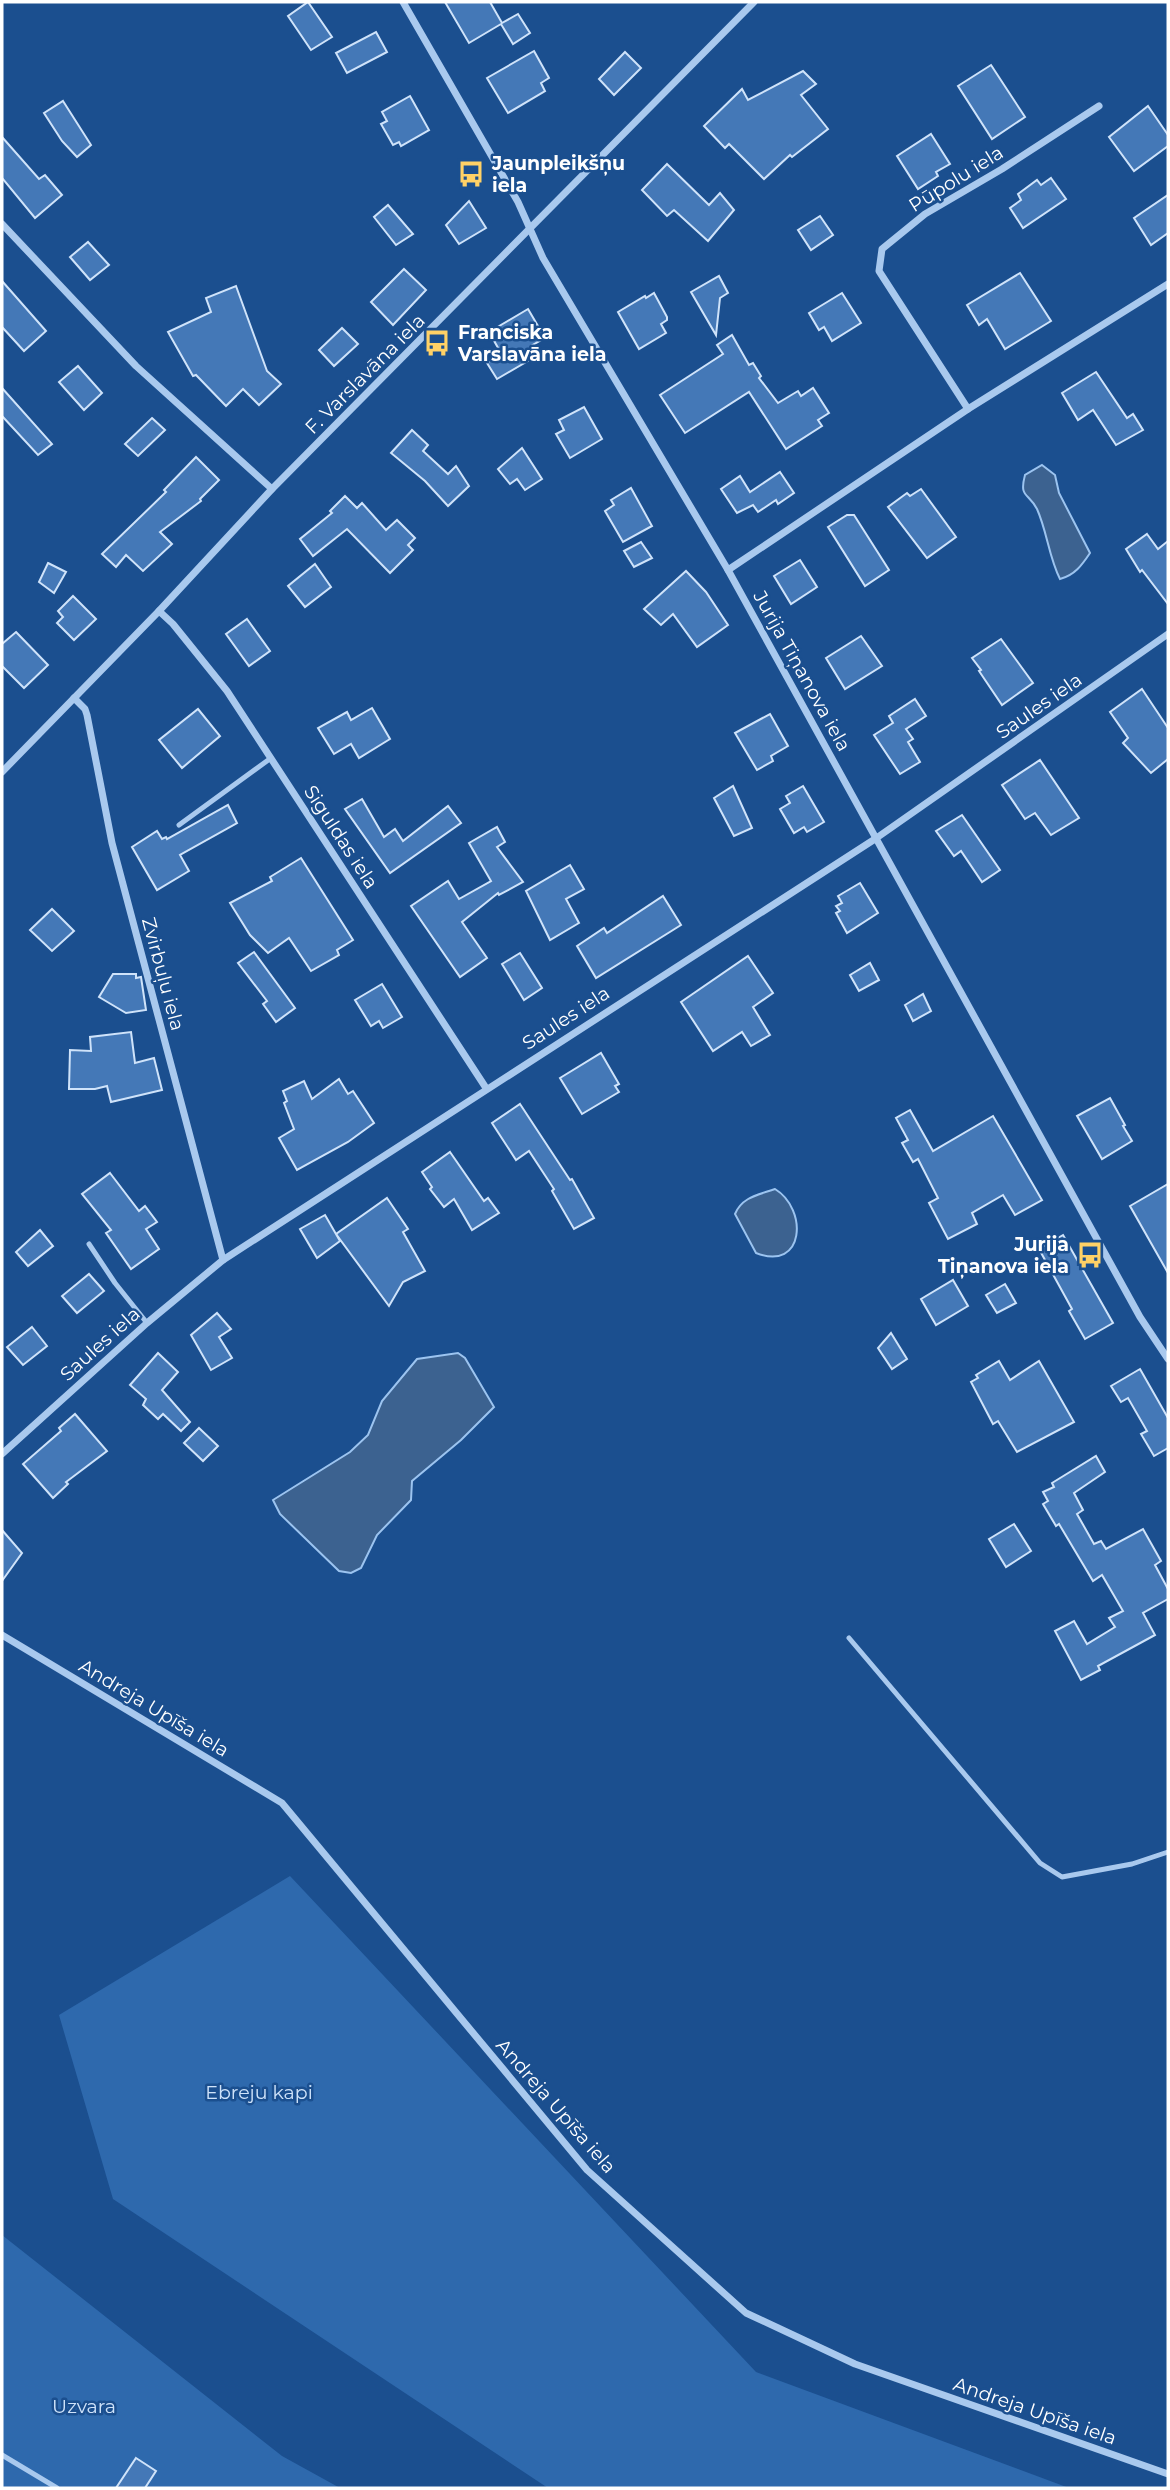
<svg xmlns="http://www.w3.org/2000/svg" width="1170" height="2490" viewBox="0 0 1170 2490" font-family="Montserrat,sans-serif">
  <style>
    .green { fill: #2e69ad }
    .water { fill: #3c6290; stroke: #9cc4f0; stroke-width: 2 }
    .building { fill: #4478b7; stroke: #cfe3fa; stroke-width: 2 }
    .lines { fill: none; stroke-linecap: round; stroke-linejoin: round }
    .service { stroke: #a9c9ee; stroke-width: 5 }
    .minor { stroke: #a9c9ee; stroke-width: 7 }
    .labels { text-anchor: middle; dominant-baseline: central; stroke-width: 5; stroke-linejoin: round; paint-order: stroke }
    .poi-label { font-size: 19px; font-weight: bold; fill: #fff; stroke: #1b4f8f; text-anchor: start }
    .street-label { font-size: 19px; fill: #fff; stroke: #1b4f8f }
    .park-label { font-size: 19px; fill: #cfe3fa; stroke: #1b4f8f }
  </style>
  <rect width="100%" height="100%" fill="#1b4f8f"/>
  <g class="green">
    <path d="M290 1876 756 2372 1069 2488H548L113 2199 59 2015Z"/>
    <path d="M2 2235 282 2456 340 2488H2Z"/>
  </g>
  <g class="water">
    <path d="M1042 465 1055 475 1059 493 1090 553C1082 565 1075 575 1060 579 1049 558 1047 531 1037 509 1028 492 1019 498 1025 475Z"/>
    <path d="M775 1189C808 1209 805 1272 756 1253L735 1214C742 1197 758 1195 775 1189Z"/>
    <path d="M458 1353 465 1358 494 1407 461 1440 412 1481 411 1500 377 1535 361 1568 351 1573 339 1571 280 1514 273 1500 350 1452 368 1435 382 1401 417 1359Z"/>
  </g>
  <g class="building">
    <path d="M308 2 332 37 311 50 288 16Z"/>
    <path d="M445 2H490L502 23 518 14 530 33 513 44 501 24 469 43Z"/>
    <path d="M376 32 387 52 347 73 336 53Z"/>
    <path d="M534 51 549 78 541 83 545 91 508 113 487 78Z"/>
    <path d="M625 52 641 68 614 95 599 79Z"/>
    <path d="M991 65 1025 117 992 139 958 86Z"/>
    <path d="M803 71 816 84 801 95 828 129 792 157 790 155 764 179 729 144 725 148 704 126 742 89 748 100Z"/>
    <path d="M410 96 429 130 401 146 399 142 393 145 381 124 387 121 382 112Z"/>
    <path d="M63 101 91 145 77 157 62 141 44 113Z"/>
    <path d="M1148 106 1168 135V146L1134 171 1109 137Z"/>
    <path d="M931 134 950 164 936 172 938 176 918 189 897 156Z"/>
    <path d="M2 137 39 179 45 175 62 195 35 218 2 178Z"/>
    <path d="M667 164 709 205 720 193 734 210 708 241 674 210 667 216 642 190Z"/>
    <path d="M1051 178 1066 199 1023 228 1010 208 1021 200 1018 194 1037 180 1041 185Z"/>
    <path d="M1168 195V233L1151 245 1134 218Z"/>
    <path d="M469 201 486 228 459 244 446 225Z"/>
    <path d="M388 205 413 234 396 245 374 217Z"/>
    <path d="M820 216 833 235 811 250 798 230Z"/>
    <path d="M88 242 109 265 90 280 70 257Z"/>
    <path d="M404 269 426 290 393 325 371 302Z"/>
    <path d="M1020 273 1051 321 1005 349 987 319 979 325 967 305Z"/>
    <path d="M719 276 728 293 720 298 716 335 691 292Z"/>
    <path d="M2 281 46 331 24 351 2 327Z"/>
    <path d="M236 286 267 371 281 384 259 405 243 389 226 406 196 375 193 376 168 332 211 312 206 298Z"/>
    <path d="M654 293 667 317V320L661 324 666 333 639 349 618 312 645 296 646 298Z"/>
    <path d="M842 293 861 323 832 341 824 327 819 330 809 313Z"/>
    <path d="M528 309 545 338 531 346 536 355 533 358 497 379 487 363 501 353 489 332Z"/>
    <path d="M342 328 358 344 334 366 319 350Z"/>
    <path d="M732 335 749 365 753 363 761 376 759 378 778 403 798 391 801 396 813 388 829 413 818 420 822 426 786 449 749 392 685 433 660 395 723 354 717 345Z"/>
    <path d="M78 366 102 393 84 410 59 382Z"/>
    <path d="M1096 372 1127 418 1133 414 1143 430 1116 445 1093 410 1078 420 1062 393Z"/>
    <path d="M2 388 52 444 38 455 2 416Z"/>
    <path d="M584 407 602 439 570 458 556 434 564 430 559 420Z"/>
    <path d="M152 418 165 430 138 456 125 444Z"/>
    <path d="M412 430 428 445 423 451 448 474 456 466 469 486 448 506 425 481 391 453Z"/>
    <path d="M522 448 542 479 525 490 517 479 510 484 498 469Z"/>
    <path d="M196 457 219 480 200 499 201 501 160 532 172 544 143 571 126 555 116 567 102 554 166 492 164 490Z"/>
    <path d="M780 472 794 493 778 504 776 500 758 512 753 505 737 513 721 489 740 476 750 492Z"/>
    <path d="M631 488 652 526 623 542 605 511 614 505 611 500Z"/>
    <path d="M921 489 956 537 927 558 888 507 907 493 910 496Z"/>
    <path d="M345 496 357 508 362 503 386 530 397 520 415 538 408 545 413 550 390 573 347 529 313 556 300 539 332 513 330 511Z"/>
    <path d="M847 515H854L889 570 865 586 828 527Z"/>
    <path d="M1147 534 1158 549 1168 541V604L1142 570 1140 572 1126 549Z"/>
    <path d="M641 542 652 558 634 567 624 551Z"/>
    <path d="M800 560 817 587 791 604 774 576Z"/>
    <path d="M48 563 66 572 54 593 39 582Z"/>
    <path d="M315 564 331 587 305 607 288 586Z"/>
    <path d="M686 571 706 592 728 625 697 647 673 614 661 625 644 609Z"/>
    <path d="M73 596 96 619 74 640 57 623 63 617 58 611Z"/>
    <path d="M247 619 270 651 249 666 226 634Z"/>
    <path d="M16 632 48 665 24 688 2 666V644Z"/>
    <path d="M861 636 882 666 845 689 826 658Z"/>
    <path d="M1001 639 1033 683 1002 705 979 671 981 670 972 658Z"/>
    <path d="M1142 689 1168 728V759L1151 773 1123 743 1128 738 1110 712Z"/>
    <path d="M915 699 926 716 906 729 913 739 908 742 920 762 900 774 874 735 893 723 889 716Z"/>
    <path d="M372 708 390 739 359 758 351 744 334 754 318 728 347 712 351 720Z"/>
    <path d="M198 709 220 736 182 768 159 740Z"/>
    <path d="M770 714 788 746 771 756 773 761 757 770 735 733Z"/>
    <path d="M1040 760 1079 818 1051 835 1035 813 1025 819 1002 785Z"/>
    <path d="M733 786 752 828 734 836 714 798Z"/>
    <path d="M803 786 824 822 807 832 804 827 794 833 780 809 790 803 786 796Z"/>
    <path d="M362 799 384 837 395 829 403 841 448 806 461 823 390 873 345 809Z"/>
    <path d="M228 805 237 823 180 855 189 871 157 890 132 847 157 831 162 839 166 837 167 839Z"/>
    <path d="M962 815 1000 870 982 882 961 851 954 856 936 831Z"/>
    <path d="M497 827 505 842 497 847 523 882 499 895 498 893 462 922 487 958 460 977 411 906 448 881 459 899 491 881 469 843Z"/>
    <path d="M301 858 353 940 337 950 339 955 311 971 289 938 268 953 250 935 230 903 272 881 270 877Z"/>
    <path d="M570 865 584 889 566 899 579 923 550 940 526 891Z"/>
    <path d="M860 883 878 913 847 933 836 913 840 911 836 906 842 903 838 896Z"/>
    <path d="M663 896 681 925 596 978 577 946 604 928 607 933Z"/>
    <path d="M52 909 74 931 52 951 30 930Z"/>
    <path d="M254 952 295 1008 276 1022 263 1004 267 1001 238 963Z"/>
    <path d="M520 953 542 988 524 1000 502 964Z"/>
    <path d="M748 956 773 993 753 1007 770 1035 751 1046 742 1032 713 1051 681 1002Z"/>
    <path d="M870 963 879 980 859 991 850 975Z"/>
    <path d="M113 974H136V978L141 977 146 1010 126 1013 99 997Z"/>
    <path d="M382 984 402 1017 383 1028 379 1021 371 1026 355 1000Z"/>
    <path d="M923 994 931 1011 913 1021 905 1005Z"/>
    <path d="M131 1032 135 1063 154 1058 162 1090 111 1102 107 1086 95 1089H69L70 1050 91 1051 90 1037Z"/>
    <path d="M601 1053 619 1084 615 1086 619 1092 582 1114 560 1078Z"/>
    <path d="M339 1079 348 1094 353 1091 374 1123 348 1142 297 1170 279 1138 294 1129 284 1103 287 1101 283 1091 304 1081 312 1099Z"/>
    <path d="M1110 1098 1125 1125 1123 1126 1132 1141 1102 1159 1077 1116Z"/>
    <path d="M520 1104 570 1180 572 1179 594 1218 574 1229 552 1191 554 1189 529 1151 516 1160 492 1123Z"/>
    <path d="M910 1110 933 1151 993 1116 1042 1200 1015 1215 1003 1195 972 1213 977 1224 948 1239 929 1203 938 1198 918 1159 913 1162 902 1143 908 1140 896 1118Z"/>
    <path d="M450 1152 484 1201 488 1198 499 1213 472 1230 454 1199 444 1207 430 1189 432 1187 422 1172Z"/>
    <path d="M110 1173 139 1211 145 1206 157 1222 146 1229 159 1249 131 1269 106 1233 111 1230 82 1194Z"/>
    <path d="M1168 1184V1273L1130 1206Z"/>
    <path d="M387 1198 408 1229 403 1232 425 1271 403 1282 389 1306 336 1234Z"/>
    <path d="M325 1215 340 1241 317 1258 300 1229Z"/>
    <path d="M40 1230 53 1246 28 1266 16 1252Z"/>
    <path d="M1063 1235 1113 1323 1085 1339 1069 1311 1072 1309 1039 1249Z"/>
    <path d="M89 1274 104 1291 77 1313 62 1296Z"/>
    <path d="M953 1280 968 1306 936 1325 921 1299Z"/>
    <path d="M1005 1284 1016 1303 997 1313 986 1295Z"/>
    <path d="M217 1313 231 1329 219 1337 232 1358 211 1370 191 1335Z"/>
    <path d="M32 1327 47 1346 23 1365 7 1347Z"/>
    <path d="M891 1333 907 1359 892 1369 878 1348Z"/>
    <path d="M158 1353 178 1372 162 1390 190 1422 181 1431 163 1414 158 1419 143 1405 146 1399 130 1385Z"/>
    <path d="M999 1361 1010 1380 1039 1361 1074 1422 1017 1452 998 1421 993 1424 971 1382 978 1378 976 1375Z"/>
    <path d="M1140 1369 1168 1418V1448L1154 1456 1141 1434 1147 1431 1128 1398 1121 1402 1111 1386Z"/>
    <path d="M75 1414 107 1451 66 1482 68 1484 53 1498 23 1464 61 1431 59 1428Z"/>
    <path d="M199 1428 218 1446 203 1461 184 1443Z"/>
    <path d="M1096 1456 1105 1472 1074 1493 1083 1510 1077 1514 1094 1544 1101 1541 1106 1549 1143 1529 1161 1561 1155 1565 1168 1589V1599L1143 1613 1155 1635 1098 1666 1100 1670 1081 1680 1055 1631 1074 1621 1087 1644 1115 1627 1109 1618 1123 1611 1102 1575 1093 1581 1059 1524 1056 1526 1043 1504 1048 1501 1043 1492 1054 1487 1052 1483Z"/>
    <path d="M1014 1524 1031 1551 1006 1567 989 1539Z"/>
    <path d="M2 1530 22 1553 2 1581Z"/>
    <path d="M136 2458 156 2471 145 2488H116Z"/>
  </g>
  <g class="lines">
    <g class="service">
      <path d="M179 825 271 758"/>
      <path d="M89 1244 115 1283 147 1323"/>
      <path d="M849 1638 1040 1863 1062 1877 1132 1864 1168 1852"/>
      <path d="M2 2455 57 2488"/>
    </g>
    <g class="minor">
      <path d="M403 2 518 202 543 258 728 570 1140 1317 1168 1359"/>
      <path d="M2 224 136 366 272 489"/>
      <path d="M968 409 879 271 882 249 925 214 1002 169 1099 106"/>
      <path d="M728 570 968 409 1168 284"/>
      <path d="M159 611 173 624 227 691 486 1088"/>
      <path d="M74 698 85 709 87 715 112 843 223 1260"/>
      <path d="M2 772 159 611 272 489 754 2"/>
      <path d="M2 1454 147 1323 223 1260 875 839 1168 634"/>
      <path d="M2 1635 282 1803 587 2170 746 2313 855 2364 1168 2474"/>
    </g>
  </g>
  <defs>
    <g id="bus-bare" transform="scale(2.1)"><path d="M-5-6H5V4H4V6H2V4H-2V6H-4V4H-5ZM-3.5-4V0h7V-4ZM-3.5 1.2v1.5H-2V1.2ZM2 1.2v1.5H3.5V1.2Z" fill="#ffd166" stroke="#1b4f8f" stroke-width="2.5" paint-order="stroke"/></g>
  </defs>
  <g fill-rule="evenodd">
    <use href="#bus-bare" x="471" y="174"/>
    <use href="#bus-bare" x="437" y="343"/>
    <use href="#bus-bare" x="1090" y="1255"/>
  </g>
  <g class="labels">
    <g class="poi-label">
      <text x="492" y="163">Jaunpleikšņu<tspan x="492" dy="22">iela</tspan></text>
      <text x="458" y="332">Franciska<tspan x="458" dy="22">Varslavāna iela</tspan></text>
      <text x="1069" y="1244" text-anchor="end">Jurija<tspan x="1069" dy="22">Tiņanova iela</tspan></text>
    </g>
    <g class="street-label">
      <text transform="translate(956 179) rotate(-32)">Pūpolu iela</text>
      <text transform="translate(365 374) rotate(-45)">F. Varslavāna iela</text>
      <text transform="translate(802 671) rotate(61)">Jurija Tiņanova iela</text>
      <text transform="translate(1039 706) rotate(-35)">Saules iela</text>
      <text transform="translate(341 837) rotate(57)">Siguldas iela</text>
      <text transform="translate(163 974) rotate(75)">Zvirbuļu iela</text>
      <text transform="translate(566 1018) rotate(-33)">Saules iela</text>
      <text transform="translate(100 1344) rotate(-42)">Saules iela</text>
      <text transform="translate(154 1708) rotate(31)">Andreja Upīša iela</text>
      <text transform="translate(556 2106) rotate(49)">Andreja Upīša iela</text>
      <text transform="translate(1035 2411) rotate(19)">Andreja Upīša iela</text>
    </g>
    <g class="park-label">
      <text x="259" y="2092">Ebreju kapi</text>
      <text x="84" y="2406">Uzvara</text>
    </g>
  </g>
  <rect width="1170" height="2490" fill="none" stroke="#ffffff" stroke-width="7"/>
</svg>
